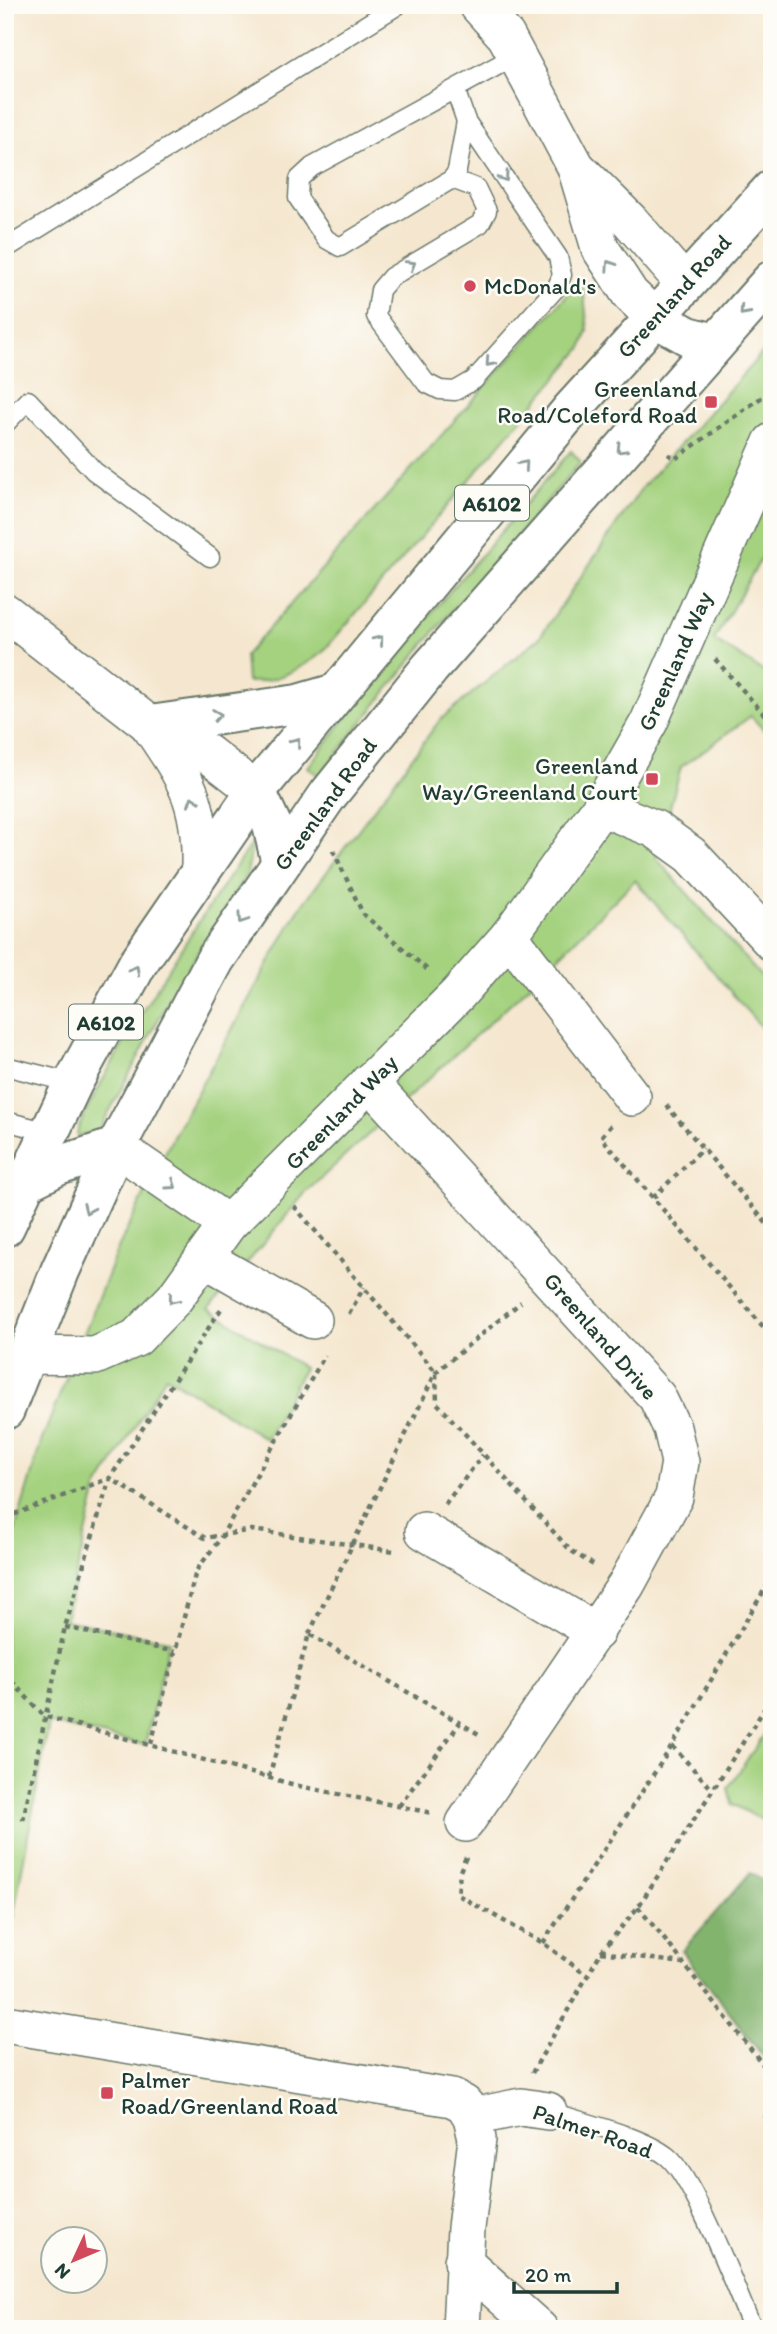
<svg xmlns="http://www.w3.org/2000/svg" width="777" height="2334" viewBox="0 0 777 2334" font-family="Itim,sans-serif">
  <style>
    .green { fill: #a4d27f; stroke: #62885a; stroke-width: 2 }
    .forest { fill: #83b46e; stroke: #517851; stroke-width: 2 }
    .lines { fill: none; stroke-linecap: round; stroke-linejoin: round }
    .lane-casing { stroke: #6a786a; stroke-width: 21 }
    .street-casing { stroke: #6a786a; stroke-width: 40 }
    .highway-casing { stroke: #6a786a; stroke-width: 42 }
    .path { stroke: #6a786a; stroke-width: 4.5; stroke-dasharray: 5 5; stroke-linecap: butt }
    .lane { stroke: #fff; stroke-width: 18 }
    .street { stroke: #fff; stroke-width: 37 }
    .highway { stroke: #fff; stroke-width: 38 }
    .oneway { stroke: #8f9e9a }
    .poi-dot { fill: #d1495b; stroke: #fdfcf7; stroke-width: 2.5 }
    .labels { text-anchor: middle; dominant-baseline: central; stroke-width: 5; stroke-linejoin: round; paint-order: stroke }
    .shield { fill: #fdfcf7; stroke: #62766e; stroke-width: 2 }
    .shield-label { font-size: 21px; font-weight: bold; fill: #1f3d34 }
    .poi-label { font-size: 23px; fill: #1f3d34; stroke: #fdfcf7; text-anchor: start }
    .street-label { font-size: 23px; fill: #1f3d34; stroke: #fdfcf7 }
  </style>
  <rect width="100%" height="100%" fill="#fdfcf7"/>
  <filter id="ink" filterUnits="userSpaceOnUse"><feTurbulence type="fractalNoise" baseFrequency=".0143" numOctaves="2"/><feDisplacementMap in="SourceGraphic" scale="14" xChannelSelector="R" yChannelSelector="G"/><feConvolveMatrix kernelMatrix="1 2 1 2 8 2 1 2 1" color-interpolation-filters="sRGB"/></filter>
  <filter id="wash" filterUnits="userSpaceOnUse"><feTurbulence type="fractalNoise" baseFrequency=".00686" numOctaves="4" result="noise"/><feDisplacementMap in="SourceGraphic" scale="28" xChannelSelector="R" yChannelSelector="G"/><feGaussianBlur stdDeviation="1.57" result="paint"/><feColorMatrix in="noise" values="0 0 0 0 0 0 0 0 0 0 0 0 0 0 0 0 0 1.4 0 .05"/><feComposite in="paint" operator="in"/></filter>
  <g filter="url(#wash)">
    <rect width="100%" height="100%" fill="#f5e7cf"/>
    <g class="green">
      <path d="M582 278 588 331 582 348 322 653C300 669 275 683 247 682L245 655Z"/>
      <path d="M772 342V540L714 640 772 677V731L769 736 751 716 681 767 656 858 772 989V1040L635 880 526 989 306 1192 209 1309 304 1368 266 1439 166 1376 97 1489 65 1620 169 1641 145 1745 49 1723 5 1960V1564L41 1442 118 1248 178 1127 297 912 440 720 539 638 643 486Z"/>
      <path d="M571 451 581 462 434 632 319 776 308 767C389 657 482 555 571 451Z"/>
      <path d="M253 841 247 874 172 994 99 1131 77 1136 78 1128C128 1027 190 934 253 841Z"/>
      <path d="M772 1723V1825L732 1804 728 1788Z"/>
    </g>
    <path class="forest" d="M750 1873 772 1886V2068L682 1951Z"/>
  </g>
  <g filter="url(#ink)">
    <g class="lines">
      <g class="lane-casing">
        <g id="lane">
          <path d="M455 89 466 121 558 257 562 275 557 287 474 380 455 391 440 390 426 383 376 316 380 290 391 277 480 224 487 211 476 188 452 179 340 247 326 239 298 198 299 179 312 167 517 55"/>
          <path d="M452 179 457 171 466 121"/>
          <path d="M5 249 398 5"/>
          <path d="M5 424 28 400 94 471 210 557"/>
          <path d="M5 1066 73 1083"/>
          <path d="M5 1121 49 1132"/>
          <path d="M548 2111C579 2121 644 2137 668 2157 695 2180 736 2291 753 2329"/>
        </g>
      </g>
      <g class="street-casing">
        <g id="street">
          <path d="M478 5 506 36 576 167 600 248 630 294 654 317"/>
          <path d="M579 170 631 222 684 283"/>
          <path d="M5 612 150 725 207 753 256 791"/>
          <path d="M150 726C186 779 202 802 200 868"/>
          <path d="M601 807 655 829 691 855 772 942"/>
          <path d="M509 936 632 1097"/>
          <path d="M369 1082 657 1397 672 1428 680 1462 674 1497 626 1585 465 1823"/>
          <path d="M116 1147 228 1224"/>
          <path d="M204 1258 313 1320"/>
          <path d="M26 1355 95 1356 136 1338 174 1299 228 1224 458 994 509 936 601 807 649 722 772 442"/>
          <path d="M424 1531 596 1632"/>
          <path d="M5 2024 452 2098 464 2104 472 2117 477 2139 466 2228 461 2329"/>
          <path d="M472 2117 521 2107 548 2111"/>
          <path d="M463 2261 539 2329"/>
        </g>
      </g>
      <g class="highway-casing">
        <g id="highway">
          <path d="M654 317 688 336 715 343"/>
          <path d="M150 725 298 704 336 693"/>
          <path d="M256 791 272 825 281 863"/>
          <path d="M24 1183 58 1166 116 1147"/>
          <path d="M5 1227 73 1083 138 963 256 791 571 410 772 189"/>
          <path d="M5 1410 60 1271 116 1147 215 960 328 795 430 668 772 280"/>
        </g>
      </g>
      <g class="path">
        <path d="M668 454 675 459 772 390"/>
        <path d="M715 659 772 723"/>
        <path d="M333 850 363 914 430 972"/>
        <path d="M666 1105 772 1230"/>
        <path d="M611 1125 601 1137 772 1337"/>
        <path d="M653 1198 703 1148"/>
        <path d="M294 1206 436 1372 437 1403 570 1550 595 1566"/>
        <path d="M349 1314 364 1287"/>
        <path d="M445 1504 483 1455"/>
        <path d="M5 1518 110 1478 205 1538 252 1530 394 1551"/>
        <path d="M65 1627 175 1652"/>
        <path d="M309 1634 436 1372 521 1302"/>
        <path d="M5 1674 44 1716 299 1786 432 1813"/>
        <path d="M151 1744 196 1571 220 1539 325 1355"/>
        <path d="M672 1746 711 1788"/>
        <path d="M269 1777 309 1634 482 1736"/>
        <path d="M399 1806 460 1723"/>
        <path d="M23 1820 65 1627 110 1478 221 1309"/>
        <path d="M466 1857 460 1871 458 1895 543 1943 589 1977"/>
        <path d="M638 1907 683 1962"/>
        <path d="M543 1943 672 1746 772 1577"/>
        <path d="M601 1952 683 1963 772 2076"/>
        <path d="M532 2073 601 1952 638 1907 772 1697"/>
        <path d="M772 2094 765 2119 772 2128"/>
      </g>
      <use href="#lane" class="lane"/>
      <use href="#street" class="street"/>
      <use href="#highway" class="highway"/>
    </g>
    <defs><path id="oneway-chevron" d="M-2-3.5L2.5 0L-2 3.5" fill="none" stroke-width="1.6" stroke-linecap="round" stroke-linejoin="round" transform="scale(1.75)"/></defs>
    <g class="oneway">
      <use href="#oneway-chevron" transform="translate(504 177) rotate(56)"/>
      <use href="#oneway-chevron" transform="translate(411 265) rotate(-31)"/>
      <use href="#oneway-chevron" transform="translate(610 265) rotate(-123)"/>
      <use href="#oneway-chevron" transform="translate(744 311) rotate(132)"/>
      <use href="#oneway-chevron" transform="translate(490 362) rotate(132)"/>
      <use href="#oneway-chevron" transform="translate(621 449) rotate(134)"/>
      <use href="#oneway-chevron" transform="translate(524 465) rotate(-49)"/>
      <use href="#oneway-chevron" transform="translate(379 640) rotate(-51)"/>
      <use href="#oneway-chevron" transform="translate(217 715) rotate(-8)"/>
      <use href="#oneway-chevron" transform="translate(296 742) rotate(-51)"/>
      <use href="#oneway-chevron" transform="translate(193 801) rotate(-109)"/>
      <use href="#oneway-chevron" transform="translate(242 919) rotate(124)"/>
      <use href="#oneway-chevron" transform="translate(135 970) rotate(-61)"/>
      <use href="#oneway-chevron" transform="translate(172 1185) rotate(35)"/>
      <use href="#oneway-chevron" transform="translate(88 1209) rotate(114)"/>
      <use href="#oneway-chevron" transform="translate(173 1299) rotate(130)"/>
    </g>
  </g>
  <g class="poi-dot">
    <circle cx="470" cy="286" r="7"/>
    <rect x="704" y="395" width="14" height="14" rx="3.5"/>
    <rect x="645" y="772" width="14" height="14" rx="3.5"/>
    <rect x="100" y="2086" width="14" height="14" rx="3.5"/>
  </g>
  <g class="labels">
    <g class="shield">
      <rect x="455" y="485.5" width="74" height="35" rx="5"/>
      <rect x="69" y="1004.5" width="74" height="35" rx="5"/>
    </g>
    <g class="shield-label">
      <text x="492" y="503">A6102</text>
      <text x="106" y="1022">A6102</text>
    </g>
    <g class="poi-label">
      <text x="484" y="286">McDonald's</text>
      <text x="697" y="389" text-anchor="end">Greenland<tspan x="697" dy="26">Road/Coleford Road</tspan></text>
      <text x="638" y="766" text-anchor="end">Greenland<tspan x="638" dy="26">Way/Greenland Court</tspan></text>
      <text x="121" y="2080">Palmer<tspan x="121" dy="26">Road/Greenland Road</tspan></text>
    </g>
    <g class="street-label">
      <text transform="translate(674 296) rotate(-48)">Greenland Road</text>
      <text transform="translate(675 661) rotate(-66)">Greenland Way</text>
      <text transform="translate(325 804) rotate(-54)">Greenland Road</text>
      <text transform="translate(341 1112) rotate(-46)">Greenland Way</text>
      <text transform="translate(601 1336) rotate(49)">Greenland Drive</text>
      <text transform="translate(593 2131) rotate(19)">Palmer Road</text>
    </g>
  </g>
  <rect width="777" height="2334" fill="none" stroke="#fdfcf7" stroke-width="28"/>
  <g transform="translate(74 2260) rotate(226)"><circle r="33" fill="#fdfcf7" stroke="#a4b0a9" stroke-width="2"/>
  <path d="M0-5L12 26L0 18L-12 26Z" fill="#d1495b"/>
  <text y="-10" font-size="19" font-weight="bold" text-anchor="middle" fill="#1f3d34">N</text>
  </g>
  <path d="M514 2282v10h103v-10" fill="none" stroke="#1f3d34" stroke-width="3.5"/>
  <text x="525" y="2282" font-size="21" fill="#1f3d34" stroke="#fdfcf7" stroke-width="5" paint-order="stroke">20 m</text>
</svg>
